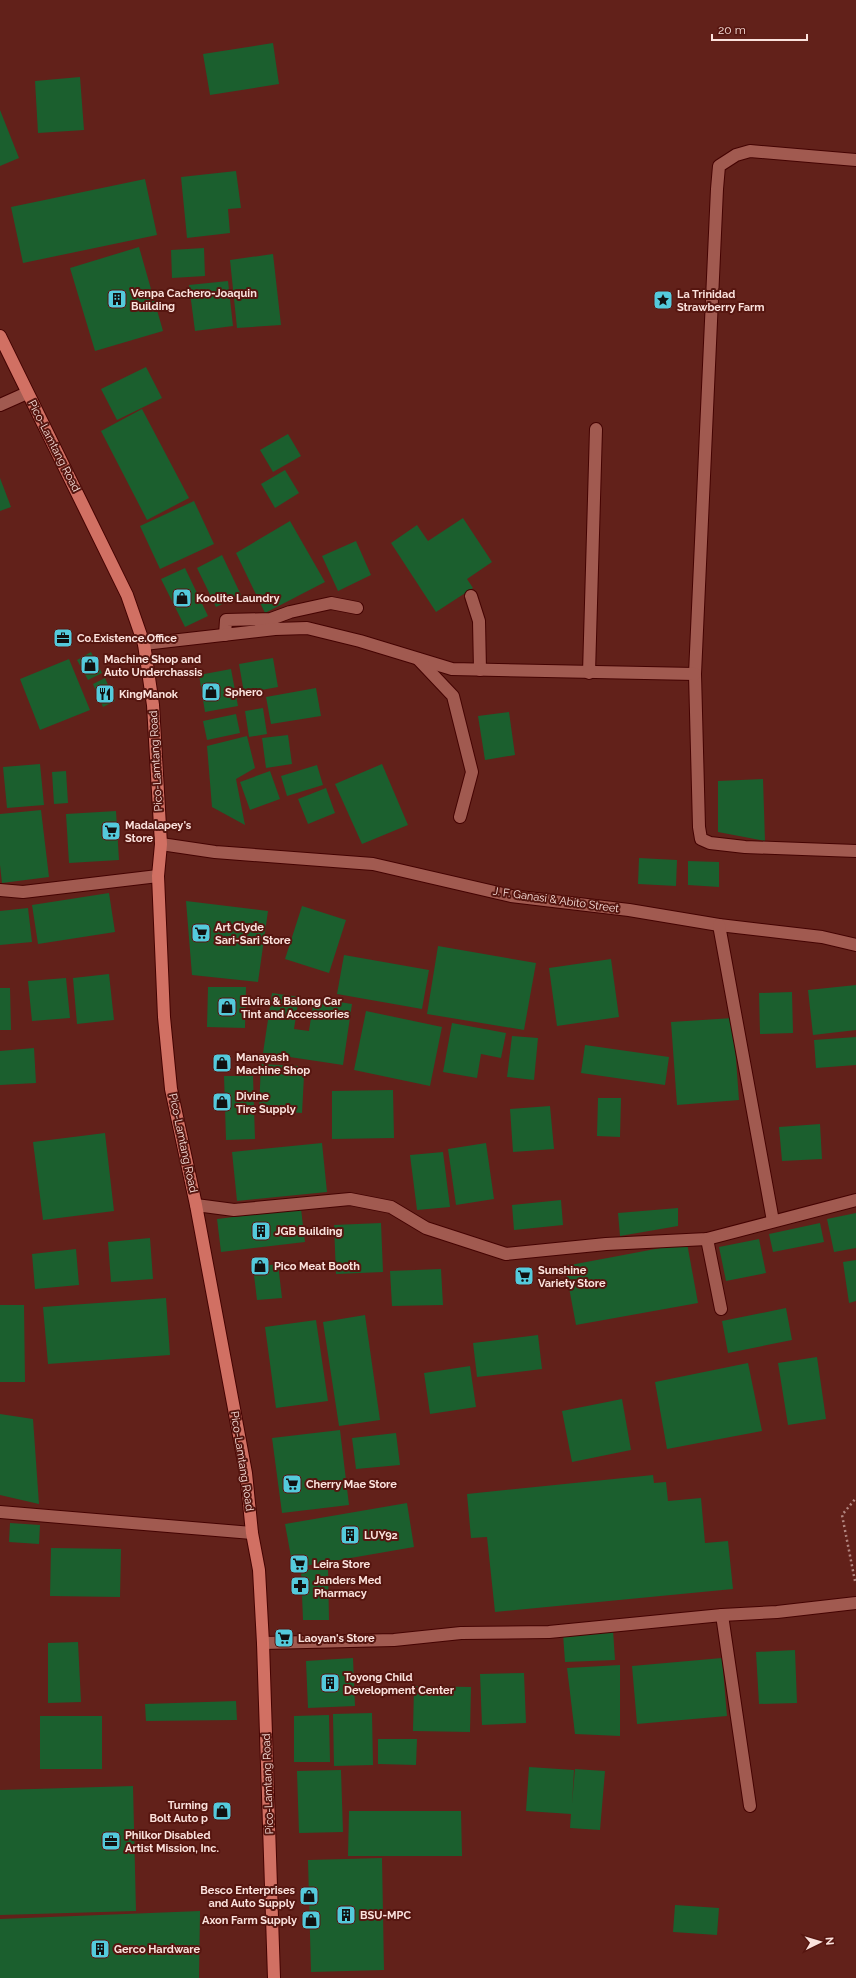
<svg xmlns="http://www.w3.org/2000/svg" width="856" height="1978" viewBox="0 0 856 1978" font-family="Raleway,sans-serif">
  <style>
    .building { fill: #1b5f2e }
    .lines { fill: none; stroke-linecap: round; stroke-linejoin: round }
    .minor-casing { stroke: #440302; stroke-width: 14 }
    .major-casing { stroke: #440302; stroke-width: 14 }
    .path { stroke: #b28680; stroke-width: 2.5; stroke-dasharray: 2 3; stroke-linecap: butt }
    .minor { stroke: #a15a50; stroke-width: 12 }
    .major { stroke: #d17063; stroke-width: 12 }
    .labels { text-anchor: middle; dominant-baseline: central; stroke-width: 4; stroke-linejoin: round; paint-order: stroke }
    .poi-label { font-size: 11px; font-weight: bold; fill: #fbe2dd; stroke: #561610; text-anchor: start }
    .street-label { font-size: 11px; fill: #fbe2dd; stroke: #561610 }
  </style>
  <rect width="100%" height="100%" fill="#62211a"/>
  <g class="building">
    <path d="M273 43 279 84 210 95 203 54Z"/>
    <path d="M80 77 84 130 38 133 35 81Z"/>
    <path d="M0 110 19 158 0 166Z"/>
    <path d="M236 171 241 208 228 209 230 233 187 238 181 177Z"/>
    <path d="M145 179 157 235 23 263 11 207Z"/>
    <path d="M139 247 163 331 95 351 70 268Z"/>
    <path d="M204 248 205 276 172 278 171 250Z"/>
    <path d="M273 254 281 325 237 328 230 260Z"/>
    <path d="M228 281 233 326 195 331 189 285Z"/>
    <path d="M146 367 162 398 117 420 101 389Z"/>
    <path d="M142 409 189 498 147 520 101 431Z"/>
    <path d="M288 434 301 456 273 472 260 450Z"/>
    <path d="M285 470 299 493 275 508 261 484Z"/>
    <path d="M0 478 11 507 0 511Z"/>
    <path d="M194 501 214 544 160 569 140 526Z"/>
    <path d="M463 518 492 562 467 579 473 588 436 612 391 543 417 525 428 541Z"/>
    <path d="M290 521 325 582 265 613 236 553Z"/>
    <path d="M356 541 371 575 338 591 322 556Z"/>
    <path d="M222 555 241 595 216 607 197 568Z"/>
    <path d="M185 568 208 616 185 627 161 579Z"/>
    <path d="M91 652 102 673 88 680 77 660Z"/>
    <path d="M273 658 278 687 244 693 239 664Z"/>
    <path d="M69 659 90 710 40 730 20 679Z"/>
    <path d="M231 669 238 706 205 712 199 675Z"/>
    <path d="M105 678 115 701 103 707 93 684Z"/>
    <path d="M316 688 321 716 271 724 266 697Z"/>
    <path d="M263 708 267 734 249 737 245 711Z"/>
    <path d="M509 712 515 755 485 760 478 716Z"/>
    <path d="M236 714 240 733 207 740 203 721Z"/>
    <path d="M288 735 292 764 266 768 262 738Z"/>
    <path d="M247 736 255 768 236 779 245 825 212 807 207 746Z"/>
    <path d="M40 764 44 805 7 808 3 767Z"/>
    <path d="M382 764 408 825 362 844 335 784Z"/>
    <path d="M317 765 323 785 287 796 281 776Z"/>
    <path d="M66 771 68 803 54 804 52 772Z"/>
    <path d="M270 771 280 799 250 810 240 782Z"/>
    <path d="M763 779 765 841 718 832V781Z"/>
    <path d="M326 788 335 813 308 824 298 799Z"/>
    <path d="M41 810 49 877 2 883 0 865V814Z"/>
    <path d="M116 811 119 860 69 863 66 814Z"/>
    <path d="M639 858 677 860 676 886 638 884Z"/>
    <path d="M688 861 719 862V887L688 885Z"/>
    <path d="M109 893 115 932 38 944 32 905Z"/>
    <path d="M186 901 268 911 258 982 192 975Z"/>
    <path d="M302 906 346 920 329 973 285 959Z"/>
    <path d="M28 908 32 942 0 945V911Z"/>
    <path d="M438 946 536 963 524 1030 427 1014Z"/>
    <path d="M344 955 429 970 422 1009 337 994Z"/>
    <path d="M611 959 619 1017 557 1026 549 968Z"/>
    <path d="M109 974 114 1020 77 1024 73 978Z"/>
    <path d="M66 978 70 1018 32 1021 28 981Z"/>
    <path d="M856 985V1030L813 1035 808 990Z"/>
    <path d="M208 987H246L245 1028 207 1027Z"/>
    <path d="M0 988H10L11 1030H0Z"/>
    <path d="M792 992 793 1033 760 1034 759 993Z"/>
    <path d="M272 993 299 997 294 1029 309 1031 314 998 352 1004 343 1065 263 1053Z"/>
    <path d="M366 1011 442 1027 430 1086 354 1070Z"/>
    <path d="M733 1018 739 1100 677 1105 671 1022Z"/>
    <path d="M452 1023 506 1033 501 1058 481 1054 477 1078 443 1072Z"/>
    <path d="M512 1036 538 1038 534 1080 507 1077Z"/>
    <path d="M856 1037V1065L816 1068 814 1040Z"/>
    <path d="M585 1045 669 1057 665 1085 581 1073Z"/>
    <path d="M34 1048 36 1083 0 1085V1051Z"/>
    <path d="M261 1064 298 1066 297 1075 304 1076 302 1113 259 1110Z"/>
    <path d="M224 1076H253L255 1139 226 1140Z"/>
    <path d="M393 1090 394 1138 332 1139V1091Z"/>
    <path d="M598 1098H621L620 1137 597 1136Z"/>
    <path d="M550 1106 554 1149 513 1152 510 1109Z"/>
    <path d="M820 1124 822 1159 782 1161 779 1127Z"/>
    <path d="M105 1133 114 1211 43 1220 33 1142Z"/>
    <path d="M322 1143 327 1192 237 1201 232 1152Z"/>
    <path d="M486 1143 494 1199 456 1205 448 1149Z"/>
    <path d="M443 1152 450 1207 417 1210 410 1155Z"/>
    <path d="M561 1200 563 1225 514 1230 512 1205Z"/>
    <path d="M678 1208V1226L620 1236 618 1213Z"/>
    <path d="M301 1209 305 1242 221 1252 217 1219Z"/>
    <path d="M856 1213V1248L834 1252 827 1219Z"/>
    <path d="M381 1223 383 1272 336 1274 334 1225Z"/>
    <path d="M820 1223 824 1242 773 1252 769 1234Z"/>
    <path d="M150 1238 153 1279 111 1282 108 1242Z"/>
    <path d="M759 1239 766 1273 726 1281 719 1247Z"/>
    <path d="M687 1243 698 1303 576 1325 565 1266Z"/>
    <path d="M76 1249 79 1285 35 1289 32 1254Z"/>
    <path d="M856 1260V1301L849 1303 843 1262Z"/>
    <path d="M278 1264 282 1298 257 1300 253 1267Z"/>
    <path d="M441 1269 443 1305 392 1306 390 1271Z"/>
    <path d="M166 1298 170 1355 48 1364 43 1307Z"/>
    <path d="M0 1305H24L25 1382H0Z"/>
    <path d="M786 1308 792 1340 728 1353 722 1321Z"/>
    <path d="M365 1315 380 1420 339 1426 323 1322Z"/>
    <path d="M316 1320 328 1401 276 1408 265 1327Z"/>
    <path d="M538 1335 542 1369 477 1377 473 1343Z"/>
    <path d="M817 1357 826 1419 788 1425 778 1363Z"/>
    <path d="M748 1363 762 1431 667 1449 655 1382Z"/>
    <path d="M470 1366 476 1407 430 1414 424 1373Z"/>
    <path d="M622 1399 631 1450 572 1462 562 1411Z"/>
    <path d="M0 1414 33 1419 39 1504 0 1495Z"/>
    <path d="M340 1430 349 1505 282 1513 272 1438Z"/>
    <path d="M396 1433 400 1465 356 1469 352 1438Z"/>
    <path d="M653 1475 654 1483 666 1482 668 1501 701 1498 705 1543 728 1541 733 1589 495 1612 487 1537 471 1538 467 1494Z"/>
    <path d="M407 1503 414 1547 293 1568 285 1524Z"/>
    <path d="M10 1523 40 1525 39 1544 9 1542Z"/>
    <path d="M51 1548 121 1549 120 1597 50 1596Z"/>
    <path d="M328 1569 329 1620H303L301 1570Z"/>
    <path d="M613 1630 615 1660 565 1662 563 1634Z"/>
    <path d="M78 1642 81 1702 48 1703V1643Z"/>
    <path d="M795 1650 797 1703 759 1704 756 1652Z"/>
    <path d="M353 1658 355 1706 308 1708 306 1661Z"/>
    <path d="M722 1658 727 1716 637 1724 632 1666Z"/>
    <path d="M620 1665V1736L575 1734 567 1668Z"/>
    <path d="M524 1673 526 1723 482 1725 480 1674Z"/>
    <path d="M414 1686 471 1687 470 1732 413 1731Z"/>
    <path d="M236 1701 237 1720 146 1721 145 1704Z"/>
    <path d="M372 1713 373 1765 334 1766 333 1714Z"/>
    <path d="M329 1715 330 1762H294V1716Z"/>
    <rect x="40" y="1716" width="62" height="53"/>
    <path d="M378 1739H417L416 1765 378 1764Z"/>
    <path d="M529 1767 574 1770 572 1804 575 1769 605 1771 600 1830 570 1828 571 1814 526 1811Z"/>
    <path d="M341 1770 343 1832 299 1833 297 1771Z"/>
    <path d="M133 1786 136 1911 0 1915V1790Z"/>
    <path d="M349 1811H461L462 1856H348Z"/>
    <path d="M382 1858 384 1970 311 1972 308 1860Z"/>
    <path d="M675 1905 719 1908 717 1935 673 1932Z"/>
    <path d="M200 1911 199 1978H0V1919Z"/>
  </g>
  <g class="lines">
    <g class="minor-casing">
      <g id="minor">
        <path d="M856 160 750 151 736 155 719 166 717 189 695 674 699 827 701 839 710 843 745 847 856 851"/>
        <path d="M0 405 27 393"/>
        <path d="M471 596 479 621 480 670"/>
        <path d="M225 635 226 620 271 619 290 612 331 603 357 608"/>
        <path d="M144 644 275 629 307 628 360 641 452 669 695 674"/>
        <path d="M418 659 453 696 472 772 460 817"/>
        <path d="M589 673 596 429"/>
        <path d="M161 844 215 852 373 864 511 896 629 910 719 925 822 937 856 945"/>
        <path d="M0 890 23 892 158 876"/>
        <path d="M719 925 773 1221"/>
        <path d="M196 1205 234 1210 350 1199 391 1207 426 1228 506 1254 606 1244 707 1239 856 1200"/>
        <path d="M707 1239 721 1309"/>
        <path d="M0 1512 252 1533"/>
        <path d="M722 1615 750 1806"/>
        <path d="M263 1643 394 1640 461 1633 549 1632 722 1615 777 1612 856 1603"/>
      </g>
    </g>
    <g class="major-casing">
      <path id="major" d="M0 336 127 595 144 644 153 705 161 844 158 876 164 1017 171 1089 196 1205 246 1473 252 1533 259 1570 263 1643 274 1978"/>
    </g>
    <path class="path" d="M855 1581 842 1515 856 1498"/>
    <use href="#minor" class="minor"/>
    <use href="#major" class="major"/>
  </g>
  <defs>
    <g id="building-square" transform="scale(1)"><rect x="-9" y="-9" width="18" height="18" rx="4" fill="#54cadc" stroke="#561610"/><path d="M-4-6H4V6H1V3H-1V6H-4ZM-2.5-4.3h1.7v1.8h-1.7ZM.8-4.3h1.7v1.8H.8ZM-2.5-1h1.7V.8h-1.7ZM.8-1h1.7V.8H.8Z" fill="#111"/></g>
    <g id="sight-square" transform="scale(1)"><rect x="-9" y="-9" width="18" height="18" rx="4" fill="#54cadc" stroke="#561610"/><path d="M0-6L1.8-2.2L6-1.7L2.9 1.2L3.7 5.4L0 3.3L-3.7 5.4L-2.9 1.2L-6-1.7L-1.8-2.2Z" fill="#111"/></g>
    <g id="shop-square" transform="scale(1)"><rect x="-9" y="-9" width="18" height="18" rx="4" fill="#54cadc" stroke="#561610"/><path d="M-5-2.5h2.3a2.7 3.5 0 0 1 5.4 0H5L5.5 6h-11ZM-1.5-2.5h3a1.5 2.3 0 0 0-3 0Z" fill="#111"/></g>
    <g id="office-square" transform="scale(1)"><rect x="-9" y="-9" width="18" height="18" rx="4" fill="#54cadc" stroke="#561610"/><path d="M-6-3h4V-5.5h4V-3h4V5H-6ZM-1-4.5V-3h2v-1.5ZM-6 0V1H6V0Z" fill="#111"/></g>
    <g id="restaurant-square" transform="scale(1)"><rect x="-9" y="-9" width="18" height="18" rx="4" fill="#54cadc" stroke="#561610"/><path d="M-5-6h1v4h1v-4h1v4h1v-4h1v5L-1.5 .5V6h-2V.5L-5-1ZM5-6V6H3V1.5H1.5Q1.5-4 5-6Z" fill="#111"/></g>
    <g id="supermarket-square" transform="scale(1)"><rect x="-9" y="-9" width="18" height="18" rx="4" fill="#54cadc" stroke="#561610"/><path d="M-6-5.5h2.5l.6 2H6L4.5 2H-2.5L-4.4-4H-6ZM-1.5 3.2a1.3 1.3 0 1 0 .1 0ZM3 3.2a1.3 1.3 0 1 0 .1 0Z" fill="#111"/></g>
    <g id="pharmacy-square" transform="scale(1)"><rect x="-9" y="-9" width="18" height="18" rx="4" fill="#54cadc" stroke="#561610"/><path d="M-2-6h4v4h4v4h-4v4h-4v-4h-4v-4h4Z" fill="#111"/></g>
  </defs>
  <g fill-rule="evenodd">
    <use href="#building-square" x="117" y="299"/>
    <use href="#sight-square" x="663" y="300"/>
    <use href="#shop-square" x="182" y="598"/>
    <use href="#office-square" x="63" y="638"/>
    <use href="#shop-square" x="90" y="665"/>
    <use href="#shop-square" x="211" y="692"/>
    <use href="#restaurant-square" x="105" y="694"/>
    <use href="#supermarket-square" x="111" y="831"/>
    <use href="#supermarket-square" x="201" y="933"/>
    <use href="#shop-square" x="227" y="1007"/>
    <use href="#shop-square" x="222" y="1063"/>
    <use href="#shop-square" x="222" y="1102"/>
    <use href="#building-square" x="261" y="1231"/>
    <use href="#shop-square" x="260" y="1266"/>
    <use href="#supermarket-square" x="524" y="1276"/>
    <use href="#supermarket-square" x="292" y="1484"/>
    <use href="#building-square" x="350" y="1535"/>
    <use href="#supermarket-square" x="299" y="1564"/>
    <use href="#pharmacy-square" x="300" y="1586"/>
    <use href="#supermarket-square" x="284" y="1638"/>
    <use href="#building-square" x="330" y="1683"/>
    <use href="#shop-square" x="222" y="1811"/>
    <use href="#office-square" x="111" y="1841"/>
    <use href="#shop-square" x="309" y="1896"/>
    <use href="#building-square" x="346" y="1915"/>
    <use href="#shop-square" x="311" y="1920"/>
    <use href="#building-square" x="100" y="1949"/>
  </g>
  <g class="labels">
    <g class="poi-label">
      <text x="131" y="293">Venpa Cachero-Joaquin<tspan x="131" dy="13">Building</tspan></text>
      <text x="677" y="294">La Trinidad<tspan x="677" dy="13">Strawberry Farm</tspan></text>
      <text x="196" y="598">Koolite Laundry</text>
      <text x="77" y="638">Co.Existence.Office</text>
      <text x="104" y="659">Machine Shop and<tspan x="104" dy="13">Auto Underchassis</tspan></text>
      <text x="225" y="692">Sphero</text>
      <text x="119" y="694">KingManok</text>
      <text x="125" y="825">Madalapey's<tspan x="125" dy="13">Store</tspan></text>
      <text x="215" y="927">Art Clyde<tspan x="215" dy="13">Sari-Sari Store</tspan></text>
      <text x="241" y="1001">Elvira &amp; Balong Car<tspan x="241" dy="13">Tint and Accessories</tspan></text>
      <text x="236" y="1057">Manayash<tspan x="236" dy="13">Machine Shop</tspan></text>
      <text x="236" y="1096">Divine<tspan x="236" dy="13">Tire Supply</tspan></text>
      <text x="275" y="1231">JGB Building</text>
      <text x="274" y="1266">Pico Meat Booth</text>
      <text x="538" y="1270">Sunshine<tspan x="538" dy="13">Variety Store</tspan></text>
      <text x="306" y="1484">Cherry Mae Store</text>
      <text x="364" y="1535">LUY92</text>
      <text x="313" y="1564">Leira Store</text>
      <text x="314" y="1580">Janders Med<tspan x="314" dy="13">Pharmacy</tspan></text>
      <text x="298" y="1638">Laoyan's Store</text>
      <text x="344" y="1677">Toyong Child<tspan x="344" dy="13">Development Center</tspan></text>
      <text x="208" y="1805" text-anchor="end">Turning<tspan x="208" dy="13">Bolt Auto p</tspan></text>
      <text x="125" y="1835">Philkor Disabled<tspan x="125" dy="13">Artist Mission, Inc.</tspan></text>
      <text x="295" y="1890" text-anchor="end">Besco Enterprises<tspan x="295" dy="13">and Auto Supply</tspan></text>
      <text x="360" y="1915">BSU-MPC</text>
      <text x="297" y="1920" text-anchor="end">Axon Farm Supply</text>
      <text x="114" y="1949">Gerco Hardware</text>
    </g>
    <g class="street-label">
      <text transform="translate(54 446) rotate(63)">Pico-Lamtang Road</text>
      <text transform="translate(156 761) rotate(-93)">Pico-Lamtang Road</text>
      <text transform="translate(556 900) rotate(8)">J. F. Ganasi &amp; Abito Street</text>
      <text transform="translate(183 1143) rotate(78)">Pico-Lamtang Road</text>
      <text transform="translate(242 1461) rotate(81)">Pico-Lamtang Road</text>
      <text transform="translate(268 1784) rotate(-92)">Pico-Lamtang Road</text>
    </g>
  </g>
  <g transform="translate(820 1942) rotate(85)" stroke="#561610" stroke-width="3" paint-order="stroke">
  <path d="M0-3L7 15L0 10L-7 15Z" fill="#fbe2dd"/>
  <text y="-6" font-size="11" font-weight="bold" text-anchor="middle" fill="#fbe2dd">N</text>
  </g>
  <path d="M712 34v6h95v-6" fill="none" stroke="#fbe2dd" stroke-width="2"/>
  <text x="718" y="34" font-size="12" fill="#fbe2dd" stroke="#561610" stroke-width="3" paint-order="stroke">20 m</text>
</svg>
